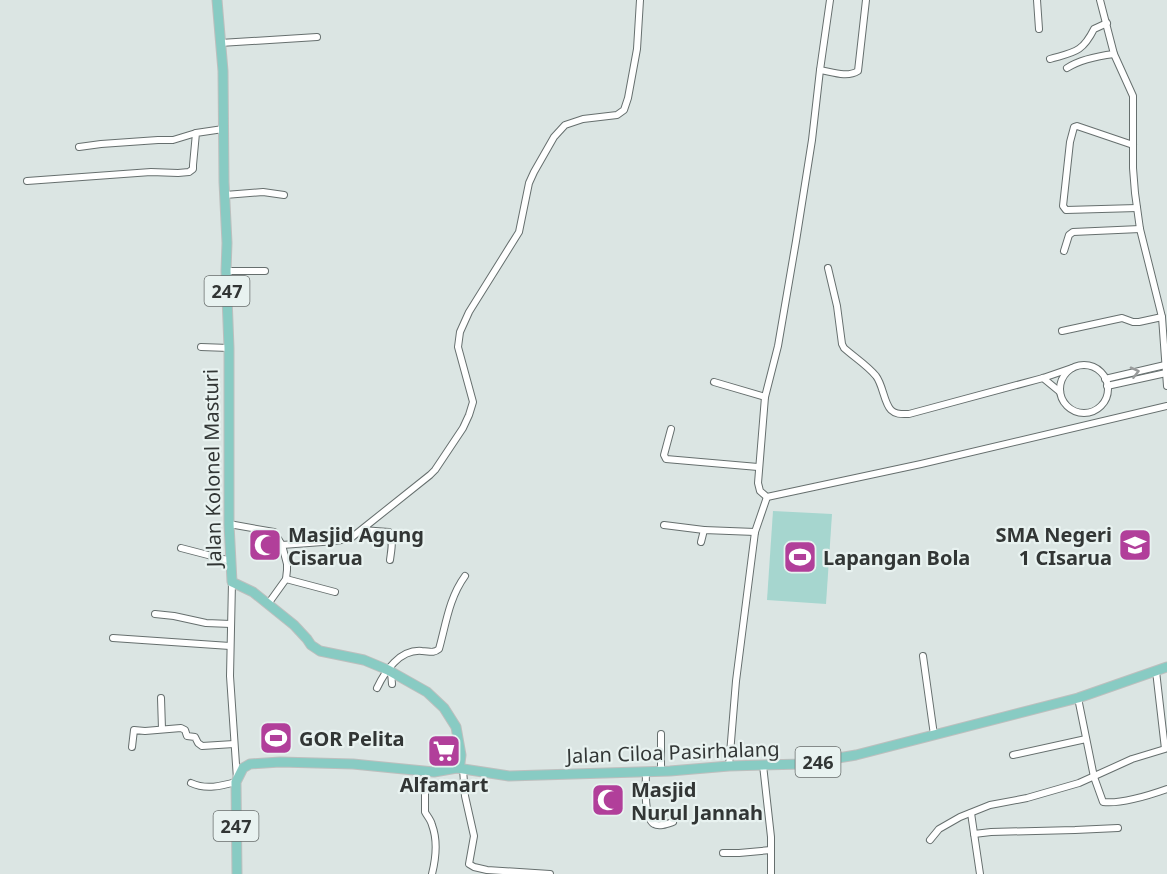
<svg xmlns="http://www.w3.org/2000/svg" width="1167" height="874" viewBox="0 0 1167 874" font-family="'Noto Sans',sans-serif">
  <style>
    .green { fill: #a6d6cf }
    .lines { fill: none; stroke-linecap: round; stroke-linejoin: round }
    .minor-casing { stroke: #666f6e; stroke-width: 8 }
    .primary-casing { stroke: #bdbfbe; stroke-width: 11 }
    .minor { stroke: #fff; stroke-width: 6 }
    .primary { stroke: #88cbc3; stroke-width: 9 }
    .oneway { stroke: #989a9a }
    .labels { text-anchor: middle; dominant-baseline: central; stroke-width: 4.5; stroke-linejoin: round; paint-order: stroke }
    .shield { fill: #e8f2f0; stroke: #696e6d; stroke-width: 1.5 }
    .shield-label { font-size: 18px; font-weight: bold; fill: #323635 }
    .street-label { font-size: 20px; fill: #323635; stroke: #e8f2f0 }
    .poi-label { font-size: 20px; font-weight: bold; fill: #323635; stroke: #e8f2f0; text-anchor: start }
  </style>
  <rect width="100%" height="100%" fill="#dbe5e3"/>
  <path class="green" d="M773 511 832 514 826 604 767 600Z"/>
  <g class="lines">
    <g class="minor-casing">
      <g id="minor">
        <path d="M830 0 820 70 812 140 796 241 778 346 765 397 758 483 760 491 767 497 921 464 1167 406"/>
        <path d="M1037 0 1039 29"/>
        <path d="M1100 0 1114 54 1133 96V168L1135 193 1140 229 1162 317 1167 386"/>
        <path d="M220 43 317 37"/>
        <path d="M1050 59C1074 52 1082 53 1094 29L1107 23"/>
        <path d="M1067 68C1081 59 1098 56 1114 54"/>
        <path d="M820 70C832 72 847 78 858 71L866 0"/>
        <path d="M1133 145 1077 126 1074 127 1070 142 1063 206 1066 210 1137 208"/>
        <path d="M79 147 101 144 158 140H173L196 133"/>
        <path d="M27 181 151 172 178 173 189 172 193 169V165L196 133 223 129"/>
        <path d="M225 195 263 192 284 195"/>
        <path d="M1064 251 1069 235 1073 232 1140 229"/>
        <path d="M828 268 837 306 842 344 844 348C854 357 867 365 876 376 883 385 884 403 891 410 896 415 903 414 909 414L1043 378 1072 368"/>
        <path d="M226 271H265"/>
        <path d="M1062 331 1122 318 1133 322H1139L1162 317"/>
        <path d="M201 347 229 348"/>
        <circle cx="1084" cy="389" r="24"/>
        <path d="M1043 378 1060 392"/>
        <path d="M1105 379 1165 365"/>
        <path d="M714 382 765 397"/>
        <path d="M1107 386 1166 373"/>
        <path d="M671 429 664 455 666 459 758 467"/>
        <path d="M229 524 274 532 282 545 287 564V570L286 579 268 604"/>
        <path d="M664 525 704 530"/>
        <path d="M362 530 389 532C394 540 391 551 390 560"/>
        <path d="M701 542 704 530 755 532"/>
        <path d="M282 545 336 541 351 538 430 475 435 470 463 428 469 415 473 402 458 347 460 332 469 312 519 232 529 183 534 172 554 137 565 125 583 119 617 115 624 110 628 98 637 49 640 0"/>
        <path d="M181 548 231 561"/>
        <path d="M286 579 335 592"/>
        <path d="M232 582 230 676 237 779"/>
        <path d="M155 614 174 616 206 623 231 624"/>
        <path d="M113 638 230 646"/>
        <path d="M923 656 934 735"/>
        <path d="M391 672 392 684"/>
        <path d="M377 688C385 671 400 649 422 651 429 651 433 654 439 649 446 624 449 598 465 576"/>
        <path d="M161 698 162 729"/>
        <path d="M1078 698 1094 777 1103 802C1120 804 1150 795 1167 789"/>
        <path d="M132 747 134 730 145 731 181 728 185 730 187 736 195 737 198 743 202 746 234 744"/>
        <path d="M1013 755 1086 739"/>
        <path d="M763 765 771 837V874"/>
        <path d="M729 766 736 681 755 532 767 497"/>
        <path d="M463 769 465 796 474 836 469 864 474 867 487 870 550 874"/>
        <path d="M425 771V812C427 816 431 820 432 825 438 841 436 858 432 874"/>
        <path d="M646 771C646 783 643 818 654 824 659 827 667 824 673 822"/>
        <path d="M661 771V734"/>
        <path d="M191 783C206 790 221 786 236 782"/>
        <path d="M971 813 980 874"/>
        <path d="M974 834 991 832 1075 830 1118 828"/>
        <path d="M930 840 939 829 960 817 990 805 1027 798 1079 783 1132 759 1165 749 1156 671"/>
        <path d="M723 853H739L771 850"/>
      </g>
    </g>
    <g class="primary-casing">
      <g id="primary">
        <path d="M217 0 223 71 224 182 227 243 226 271 229 348V524L232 582 253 592 294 625 307 639 311 645 320 651 364 660 388 670 427 692 444 708 456 727 461 755 460 763 457 768"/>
        <path d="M237 874 236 782 243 768 250 764 280 762 353 764 434 772 457 768 509 776 670 771 729 766 803 764 856 755 1078 698 1167 667"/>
      </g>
    </g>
    <use href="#minor" class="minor"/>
    <use href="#primary" class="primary"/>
  </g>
  <defs><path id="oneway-chevron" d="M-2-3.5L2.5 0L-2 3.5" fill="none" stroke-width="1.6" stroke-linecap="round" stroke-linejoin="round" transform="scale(1.5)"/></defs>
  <use class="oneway" href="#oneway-chevron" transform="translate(1135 372) rotate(-14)"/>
  <defs>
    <g id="mosque-square" transform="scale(1.725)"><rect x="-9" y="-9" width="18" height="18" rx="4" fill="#b13f9a" stroke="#e8f2f0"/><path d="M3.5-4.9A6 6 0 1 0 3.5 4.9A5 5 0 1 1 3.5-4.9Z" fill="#fff"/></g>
    <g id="school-square" transform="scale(1.725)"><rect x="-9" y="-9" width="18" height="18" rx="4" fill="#b13f9a" stroke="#e8f2f0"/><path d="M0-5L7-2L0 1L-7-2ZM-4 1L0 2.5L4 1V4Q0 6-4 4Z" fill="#fff"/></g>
    <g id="stadium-square" transform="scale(1.725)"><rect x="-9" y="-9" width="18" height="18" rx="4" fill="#b13f9a" stroke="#e8f2f0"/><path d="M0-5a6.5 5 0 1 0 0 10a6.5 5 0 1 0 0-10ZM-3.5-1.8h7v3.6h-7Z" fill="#fff"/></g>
    <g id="supermarket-square" transform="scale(1.725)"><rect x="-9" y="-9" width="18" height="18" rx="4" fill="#b13f9a" stroke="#e8f2f0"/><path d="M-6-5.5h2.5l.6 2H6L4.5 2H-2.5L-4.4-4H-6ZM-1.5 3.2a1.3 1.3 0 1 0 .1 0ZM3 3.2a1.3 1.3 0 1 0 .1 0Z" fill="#fff"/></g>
  </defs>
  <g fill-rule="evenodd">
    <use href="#mosque-square" x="265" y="545"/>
    <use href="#school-square" x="1135" y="545"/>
    <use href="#stadium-square" x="800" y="557"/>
    <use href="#stadium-square" x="276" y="738"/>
    <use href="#supermarket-square" x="444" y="751"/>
    <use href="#mosque-square" x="608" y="800"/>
  </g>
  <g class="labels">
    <g class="shield">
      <rect x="204.5" y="276" width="45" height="30" rx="4.5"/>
      <rect x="795.5" y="747" width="45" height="30" rx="4.5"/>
      <rect x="213.5" y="811" width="45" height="30" rx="4.5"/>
    </g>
    <g class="shield-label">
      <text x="227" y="291">247</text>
      <text x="818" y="762">246</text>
      <text x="236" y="826">247</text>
    </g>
    <g class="street-label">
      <text transform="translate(212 468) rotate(-91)">Jalan Kolonel Masturi</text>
      <text transform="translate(673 752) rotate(-2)">Jalan Ciloa Pasirhalang</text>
    </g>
    <g class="poi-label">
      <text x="288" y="534">Masjid Agung<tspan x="288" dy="23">Cisarua</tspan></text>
      <text x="1112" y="534" text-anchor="end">SMA Negeri<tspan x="1112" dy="23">1 CIsarua</tspan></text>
      <text x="823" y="557">Lapangan Bola</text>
      <text x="299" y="738">GOR Pelita</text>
      <text x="444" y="784" text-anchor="middle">Alfamart</text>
      <text x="631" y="789">Masjid<tspan x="631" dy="23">Nurul Jannah</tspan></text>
    </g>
  </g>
</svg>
